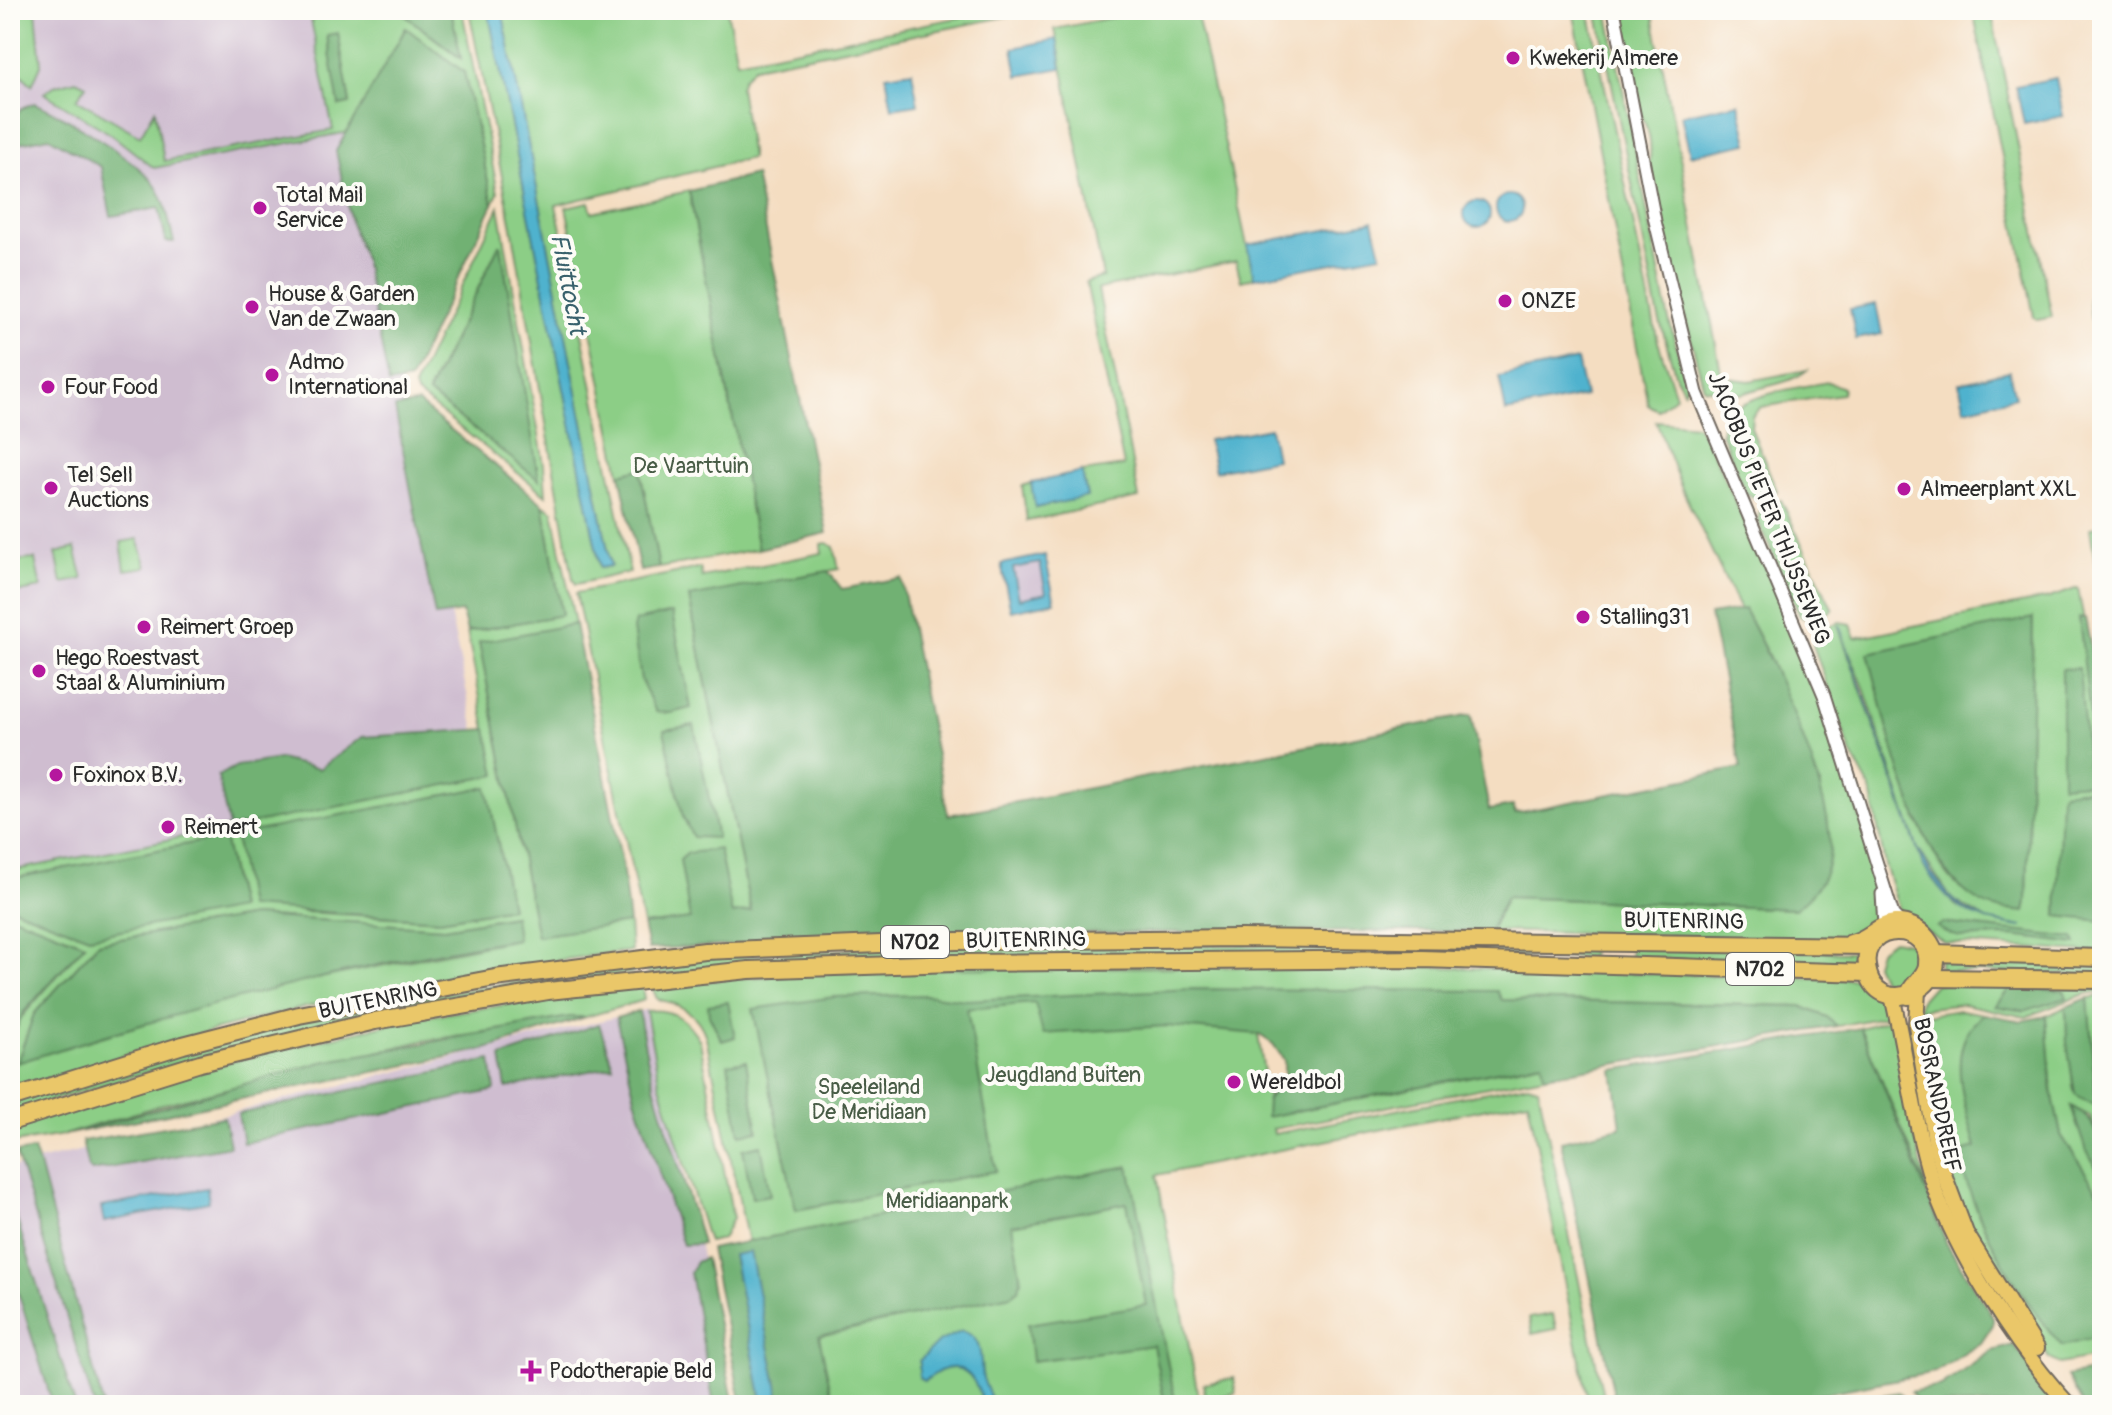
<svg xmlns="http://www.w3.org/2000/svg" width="2112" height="1415" viewBox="0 0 2112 1415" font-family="Pangolin,sans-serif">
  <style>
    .industrial { fill: #cfbdd0 }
    .green { fill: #8cce86; stroke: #5c7c58; stroke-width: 2; fill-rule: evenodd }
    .forest { fill: #71b173; stroke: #4e6e4f; stroke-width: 2 }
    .water { fill: #4fb2ce; stroke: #3d6e7c; stroke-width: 2; fill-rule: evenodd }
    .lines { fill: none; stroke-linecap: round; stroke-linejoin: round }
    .minor-casing { stroke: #716960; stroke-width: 15 }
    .major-casing { stroke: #716960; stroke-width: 18 }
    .highway-casing { stroke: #716960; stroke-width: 20 }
    .minor { stroke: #fff; stroke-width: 11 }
    .major { stroke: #eac769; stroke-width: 14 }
    .highway { stroke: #eac769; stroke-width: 16 }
    .poi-dot { fill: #b5179e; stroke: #fdfcf7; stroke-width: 3 }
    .labels { text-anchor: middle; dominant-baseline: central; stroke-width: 8; stroke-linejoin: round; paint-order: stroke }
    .shield { fill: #fdfcf7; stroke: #6a6a68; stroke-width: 2 }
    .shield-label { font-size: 20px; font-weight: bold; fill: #2b2b2b }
    .poi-label { font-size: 22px; fill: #2b2b2b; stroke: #fdfcf7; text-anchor: start }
    .park-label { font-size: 22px; fill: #485c46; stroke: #fdfcf7 }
    .street-label { font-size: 22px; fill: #2b2b2b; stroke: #fdfcf7 }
    .water-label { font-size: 24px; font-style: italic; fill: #39616c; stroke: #fdfcf7 }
  </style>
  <rect width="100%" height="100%" fill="#fdfcf7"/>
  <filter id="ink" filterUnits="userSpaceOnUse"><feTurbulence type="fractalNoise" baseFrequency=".0125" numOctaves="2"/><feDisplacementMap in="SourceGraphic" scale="16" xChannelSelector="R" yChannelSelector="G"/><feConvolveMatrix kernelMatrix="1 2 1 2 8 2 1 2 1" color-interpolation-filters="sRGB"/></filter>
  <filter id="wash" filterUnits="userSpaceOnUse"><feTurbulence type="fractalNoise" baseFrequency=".006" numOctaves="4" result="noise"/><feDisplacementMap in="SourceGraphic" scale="32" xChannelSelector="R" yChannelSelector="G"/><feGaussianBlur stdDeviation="1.8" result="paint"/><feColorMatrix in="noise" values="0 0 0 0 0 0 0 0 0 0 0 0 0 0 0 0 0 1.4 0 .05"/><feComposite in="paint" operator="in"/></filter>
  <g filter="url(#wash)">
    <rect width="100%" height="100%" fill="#f4ddc1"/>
    <g class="industrial">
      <path d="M10 10H321L487 787 10 872Z"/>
      <path d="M1040 563 1046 594 1019 599 1013 568Z"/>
      <path d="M648 1009 734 1405H10V1168Z"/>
    </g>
    <g class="green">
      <path d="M10 10H36L41 65 32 85 10 64Z"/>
      <path d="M309 10H324L325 16 334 15V10H398L460 58 451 10H462L498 193 493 204 464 72 405 29 349 132 154 168 112 135 44 93 54 86 76 80 86 85 77 99 140 136 155 110 164 161 333 130ZM338 34 350 103 340 106 327 36Z"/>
      <path d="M469 10H488L600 568 611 566 502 10H727L737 61 997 10H1040L754 67 743 78 740 87 751 158 556 205 630 572 576 584 573 579 512 227Z"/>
      <path d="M1149 10H1196L1254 278 1241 281 1236 261 1098 289 1139 498 1027 521 1022 486 1031 483 1036 508 1087 496 1082 472 1124 466 1086 282 1103 277 1055 29Z"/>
      <path d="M1573 10H1589L1658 342 1676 396 1658 410 1648 405Z"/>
      <path d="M1597 10H1607L1668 316 1687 386 1684 391 1676 377 1658 314Z"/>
      <path d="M1620 10H1652L1722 377 1749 381 1807 370C1789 385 1764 385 1742 394L1704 388 1670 261 1649 164C1653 144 1649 129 1639 112Z"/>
      <path d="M1973 10H1991L2052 317 2038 320 2034 317Z"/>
      <path d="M689 191 758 549 659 568 640 470 620 474 566 207 589 202 592 212Z"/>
      <path d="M499 207 544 464 546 495 416 393 414 387ZM499 245 501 246 538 479 428 392Z"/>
      <path d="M2102 296V317L2091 319 2089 298Z"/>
      <path d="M1828 382 1843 388 1842 394 1761 407 1752 416 1751 428 1777 491 1758 500 1745 492 1722 435C1714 397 1801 387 1828 382Z"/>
      <path d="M1656 421 1696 425 1708 442C1775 591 1858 750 1879 913L1866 932 1838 940 1490 931 1506 897 1795 909 1821 787 1770 659 1744 609 1740 610 1682 489Z"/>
      <path d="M1781 500 1833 610 1813 620 1800 616 1758 521 1760 510Z"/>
      <path d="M543 504 553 511 575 624 479 643 537 936 629 923 631 951C419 975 213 1023 10 1091V1044L19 1020 85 944 10 915V907L89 937 239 908 224 837 10 879V871L495 775 467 632 562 615ZM511 908 440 920 302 912ZM252 916 444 928 513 916 517 939 295 983 204 1006 17 1062 34 1014 98 943Z"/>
      <path d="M2102 526V607L2090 528Z"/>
      <path d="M138 539 147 567 125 570 121 542Z"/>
      <path d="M827 543 834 547 839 569 689 598 751 912 643 925 576 593 700 568 702 577 822 553 821 544Z"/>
      <path d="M75 548 83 579 62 583 56 553Z"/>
      <path d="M35 559 41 588 10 594V561Z"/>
      <path d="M2078 588 2102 720V953L1945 943 1900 912 1885 865 1871 790 1851 753 1813 645 1816 632 1839 622 1851 624 1855 638 2049 598ZM2033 619 2027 901 2025 911C1949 895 1950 884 1916 818ZM1838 625 1863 685 1917 847 1951 898 1985 919 1955 905 1923 865Z"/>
      <path d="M1893 940 1908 943C1926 963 1910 971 1900 987L1882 980 1875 964 1879 950Z"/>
      <path d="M924 945H1592L1591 957 647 974 646 962Z"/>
      <path d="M1631 946 1851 952V968L1630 957Z"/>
      <path d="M1940 955 2102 961V975L1940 971Z"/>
      <path d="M633 963 634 973C417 1000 218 1046 10 1114V1103L119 1068 358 1007Z"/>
      <path d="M1399 966 1861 979 1887 1001 1893 1015 1837 1026 1827 1017 1801 1006 1501 1000 1496 991H1251L1271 1116 1543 1062 1544 1076 1273 1129 1274 1134 1528 1084 1538 1087 1605 1405H1589L1528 1100 1157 1175 1200 1405H781L706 1037C698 1013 682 1005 657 999L651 985 867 969Z"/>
      <path d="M1936 983 2102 986V991L2085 994 2026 1017 1963 1004 1919 1009 1920 1001Z"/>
      <path d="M642 985 644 1000 586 1017 422 1041 164 1104 64 1135 13 1143 10 1126 175 1074 415 1018Z"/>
      <path d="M2102 996V1143L2090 1116 2071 1107C2081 1138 2102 1166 2102 1198L2061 1135 2052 1092 2046 1023V1016L2066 1007 2073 1087 2075 1094 2097 1106 2088 998Z"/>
      <path d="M1960 1010 1984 1014 1979 1017 1970 1122 1976 1149 1978 1214 2024 1297 2062 1345 2102 1336V1356L2059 1364 2049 1358 1971 1235 1941 1155 1920 1016Z"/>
      <path d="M646 1011C672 1008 687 1018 700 1041L733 1218 722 1239 708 1242 659 1082Z"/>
      <path d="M1894 1018 1910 1117 1928 1192 1860 1028Z"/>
      <path d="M1553 1314 1556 1329 1532 1334 1529 1318Z"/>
      <path d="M1234 1378 1236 1393 1206 1399 1203 1384Z"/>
    </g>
    <g class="forest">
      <path d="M398 10H451L461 58Z"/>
      <path d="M406 28 464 72 493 204 410 380 389 384 364 259 351 223 336 151Z"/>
      <path d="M338 33 350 104 339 106 327 35Z"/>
      <path d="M34 103C62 114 143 163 157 188 167 204 169 223 174 242H166L159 208 111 216 101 167 49 137 10 145V122L22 108Z"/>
      <path d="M755 175 827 533 758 549 689 191Z"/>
      <path d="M499 245 501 246 539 480 428 393Z"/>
      <path d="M418 403 543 504 562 615 467 632 462 612 435 616 395 408Z"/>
      <path d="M640 469 659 568 640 571 620 474Z"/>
      <path d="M828 571 842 589 901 578 948 815 1471 715 1489 810 1513 806 1515 813 1741 768 1710 615 1744 609C1771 659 1848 818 1826 871 1820 887 1808 899 1795 909L1506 897 1490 931 1031 933 648 949 643 925 690 919 680 860 688 853 719 849 732 914 751 911 689 597Z"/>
      <path d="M672 613 691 708 671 713 656 712 641 680 633 629 635 621Z"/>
      <path d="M2033 618 2027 901 2025 912C2009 910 1992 910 1978 901 1913 863 1888 724 1868 653Z"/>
      <path d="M2079 618H2085L2102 704V781H2097Z"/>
      <path d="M575 624 622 864 629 923 537 936 479 642Z"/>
      <path d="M2079 668 2089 779 2088 783 2062 785V669Z"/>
      <path d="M694 725 717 838 693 837 683 817 664 730Z"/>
      <path d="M487 729 496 775 229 828 218 776 237 766 279 759 319 769 362 737Z"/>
      <path d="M487 787 511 908 440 920 248 907 235 835Z"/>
      <path d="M2102 787V921L2057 916 2061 796 2063 792Z"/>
      <path d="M224 837 239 909 89 937 10 907V879Z"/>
      <path d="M10 915 85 944 23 1013 10 1044Z"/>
      <path d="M252 916 444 928 514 916 517 939C347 966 181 1010 17 1063L34 1014 98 943Z"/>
      <path d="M1943 923 2074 938 2076 944C2053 941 2028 937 2005 936 1978 936 1960 943 1937 927Z"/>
      <path d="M2010 988 2064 990 2067 998 2024 1011 1995 1006Z"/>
      <path d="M1192 989 1497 991 1502 1000 1801 1006 1827 1017 1837 1026 1544 1076 1542 1062 1266 1117 1267 1099 1284 1078V1060L1273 1044 1258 1034 1166 1026 1043 1034 1035 1003 967 1009 996 1171 796 1210 753 1009 834 997 926 995 966 1000Z"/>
      <path d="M2088 998 2097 1107 2075 1094 2067 1044 2066 1007Z"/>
      <path d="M728 1002 735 1037 722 1041 709 1015 708 1005Z"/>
      <path d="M639 1011C649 1091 682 1166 702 1244L683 1245 635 1098 616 1018Z"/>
      <path d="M1984 1014 2022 1021 2046 1016 2052 1092 2061 1135 2102 1198V1336L2062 1346C2014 1290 1977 1224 1957 1153L1976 1148C1966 1105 1941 1046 1984 1014Z"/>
      <path d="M569 1017H586L486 1049 64 1135 322 1062Z"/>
      <path d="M599 1024 613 1066 506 1088 501 1057Z"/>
      <path d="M1860 1028 1947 1244 1993 1317V1325L1981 1343 1935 1372 1764 1405H1616L1561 1141 1621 1127 1613 1070Z"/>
      <path d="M491 1060 495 1090 492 1091 243 1143 238 1114Z"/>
      <path d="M746 1061 758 1131 740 1134 728 1064Z"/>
      <path d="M2071 1106C2102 1123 2102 1143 2102 1177L2085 1148Z"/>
      <path d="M224 1117 230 1146 92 1171 88 1168 82 1141Z"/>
      <path d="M761 1145 770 1195 752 1198 743 1149Z"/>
      <path d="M34 1150 38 1161 103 1405H94L16 1153Z"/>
      <path d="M1129 1166 1176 1405H1165L1153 1345 1032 1361 1028 1324 1146 1305 1127 1203 1012 1225 1021 1280 1019 1289 1011 1295 819 1336 834 1405H781L750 1253 733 1255 763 1405H742L710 1249Z"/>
      <path d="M10 1198 75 1405H53L10 1266Z"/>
      <path d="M705 1258 734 1405H714L690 1273 696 1262Z"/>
      <path d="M2014 1345 2061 1405H1921L1910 1392 1941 1386 1992 1351Z"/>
      <path d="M2102 1369V1405H2083L2067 1376Z"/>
      <path d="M1898 1392 1909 1405H1833Z"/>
    </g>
    <g class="water">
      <path d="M488 10H502L611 566 600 568Z"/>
      <path d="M1057 39 1062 68 1018 76 1013 48Z"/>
      <path d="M912 71 918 104 892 108 886 75Z"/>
      <path d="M2056 78 2063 116 2024 124 2016 86Z"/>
      <path d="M1739 103 1748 143 1690 155 1681 115Z"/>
      <circle cx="1509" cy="208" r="13"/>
      <circle cx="1477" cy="214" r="13"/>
      <path d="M1373 221 1381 254 1254 278 1247 245Z"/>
      <path d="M1876 304 1882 334 1856 339 1850 309Z"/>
      <path d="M1577 360 1585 396 1506 412 1499 377Z"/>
      <path d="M2009 371 2015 397 1965 409 1959 383Z"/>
      <path d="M1270 428 1276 459 1215 471 1208 440Z"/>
      <path d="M1082 472 1087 497 1035 508 1031 483Z"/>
      <path d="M1045 555 1055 602 1011 611 1001 564ZM1040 563 1046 593 1019 599 1013 568Z"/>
      <path d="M1839 625 1917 847 1930 871 1951 898 1968 911 1986 920 2023 927C1972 921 1951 909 1923 865Z"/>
      <path d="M207 1188 209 1202 104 1222 101 1207Z"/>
      <path d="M750 1252 781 1405H763L733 1255Z"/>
      <path d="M962 1331C983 1337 980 1356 982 1373 983 1382 988 1389 990 1398L1005 1405H983C978 1384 967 1359 940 1371 934 1374 930 1378 924 1381L919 1377V1361L938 1342Z"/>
    </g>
  </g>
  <g filter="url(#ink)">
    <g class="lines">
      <g class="minor-casing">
        <g id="minor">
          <path d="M1614 10 1655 221 1697 393 1824 695 1893 915 1901 923"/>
          <path d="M1882 894 1884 925"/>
        </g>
      </g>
      <g class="major-casing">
        <g id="major">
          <path d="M1918 991 1916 1025 1936 1146 1945 1177 1966 1233 2037 1348"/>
          <path d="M1892 996C1907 1057 1913 1121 1932 1181 1955 1253 2018 1350 2069 1405"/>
        </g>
      </g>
      <g class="highway-casing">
        <g id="highway">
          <path d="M1851 943C1868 940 1877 925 1895 923 1907 922 1919 928 1927 938 1964 985 1874 1026 1867 966 1861 921 1932 921 1927 965 1925 979 1911 983 1908 996"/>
          <path d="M1925 949 1934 953 2102 958"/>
          <path d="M1930 978 2102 980"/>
          <path d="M10 1099 183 1045 299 1015 495 978 705 951 957 941 1241 938 1870 946"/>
          <path d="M10 1122 200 1063 375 1021 548 991 749 970 954 963 1422 959 1868 973"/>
        </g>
      </g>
      <use href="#minor" class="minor"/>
      <use href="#major" class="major"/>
      <use href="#highway" class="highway"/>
    </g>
  </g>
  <g class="poi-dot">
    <circle cx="1513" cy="58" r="8"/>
    <circle cx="260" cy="208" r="8"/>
    <circle cx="1505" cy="301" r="8"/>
    <circle cx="252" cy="307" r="8"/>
    <circle cx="272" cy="375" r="8"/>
    <circle cx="48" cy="387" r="8"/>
    <circle cx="51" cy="488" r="8"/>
    <circle cx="1904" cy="489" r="8"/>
    <circle cx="1583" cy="617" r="8"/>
    <circle cx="144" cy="627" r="8"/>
    <circle cx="39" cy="671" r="8"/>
    <circle cx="56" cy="775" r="8"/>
    <circle cx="168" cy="827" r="8"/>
    <circle cx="1234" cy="1082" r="8"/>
    <path d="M527 1359h8v8h8v8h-8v8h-8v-8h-8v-8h8z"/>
  </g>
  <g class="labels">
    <g class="shield">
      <rect x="881" y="926" width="68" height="32" rx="6"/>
      <rect x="1726" y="953" width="68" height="32" rx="6"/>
    </g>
    <g class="shield-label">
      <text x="915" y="942">N702</text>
      <text x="1760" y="969">N702</text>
    </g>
    <g class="poi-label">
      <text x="1529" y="58">Kwekerij Almere</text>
      <text x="276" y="195">Total Mail<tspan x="276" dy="25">Service</tspan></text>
      <text x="268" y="294">House &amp; Garden<tspan x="268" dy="25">Van de Zwaan</tspan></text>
      <text x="1521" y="301">ONZE</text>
      <text x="288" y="362">Admo<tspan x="288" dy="25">International</tspan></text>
      <text x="64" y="387">Four Food</text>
      <text x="67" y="475">Tel Sell<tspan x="67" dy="25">Auctions</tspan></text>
      <text x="1920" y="489">Almeerplant XXL</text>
      <text x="1599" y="617">Stalling31</text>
      <text x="160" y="627">Reimert Groep</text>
      <text x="55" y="658">Hego Roestvast<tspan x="55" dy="25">Staal &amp; Aluminium</tspan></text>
      <text x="72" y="775">Foxinox B.V.</text>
      <text x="184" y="827">Reimert</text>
      <text x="1250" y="1082">Wereldbol</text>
      <text x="549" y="1371">Podotherapie Beld</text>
    </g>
    <g class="park-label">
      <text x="691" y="466">De Vaarttuin</text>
      <text x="1063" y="1075">Jeugdland Buiten</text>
      <text x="869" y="1087">Speeleiland<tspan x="869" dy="25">De Meridiaan</tspan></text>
      <text x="947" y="1201">Meridiaanpark</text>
    </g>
    <g class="street-label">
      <text transform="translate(1769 508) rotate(68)">JACOBUS PIETER THIJSSEWEG</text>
      <text transform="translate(1684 921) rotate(1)">BUITENRING</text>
      <text transform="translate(1026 940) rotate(-1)">BUITENRING</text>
      <text transform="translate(378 1000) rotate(-11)">BUITENRING</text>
      <text transform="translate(1937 1095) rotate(78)">BOSRANDDREEF</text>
    </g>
    <g class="water-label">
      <text transform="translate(568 284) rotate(79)">Fluittocht</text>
    </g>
  </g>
  <rect width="2112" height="1415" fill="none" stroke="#fdfcf7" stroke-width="40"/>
</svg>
